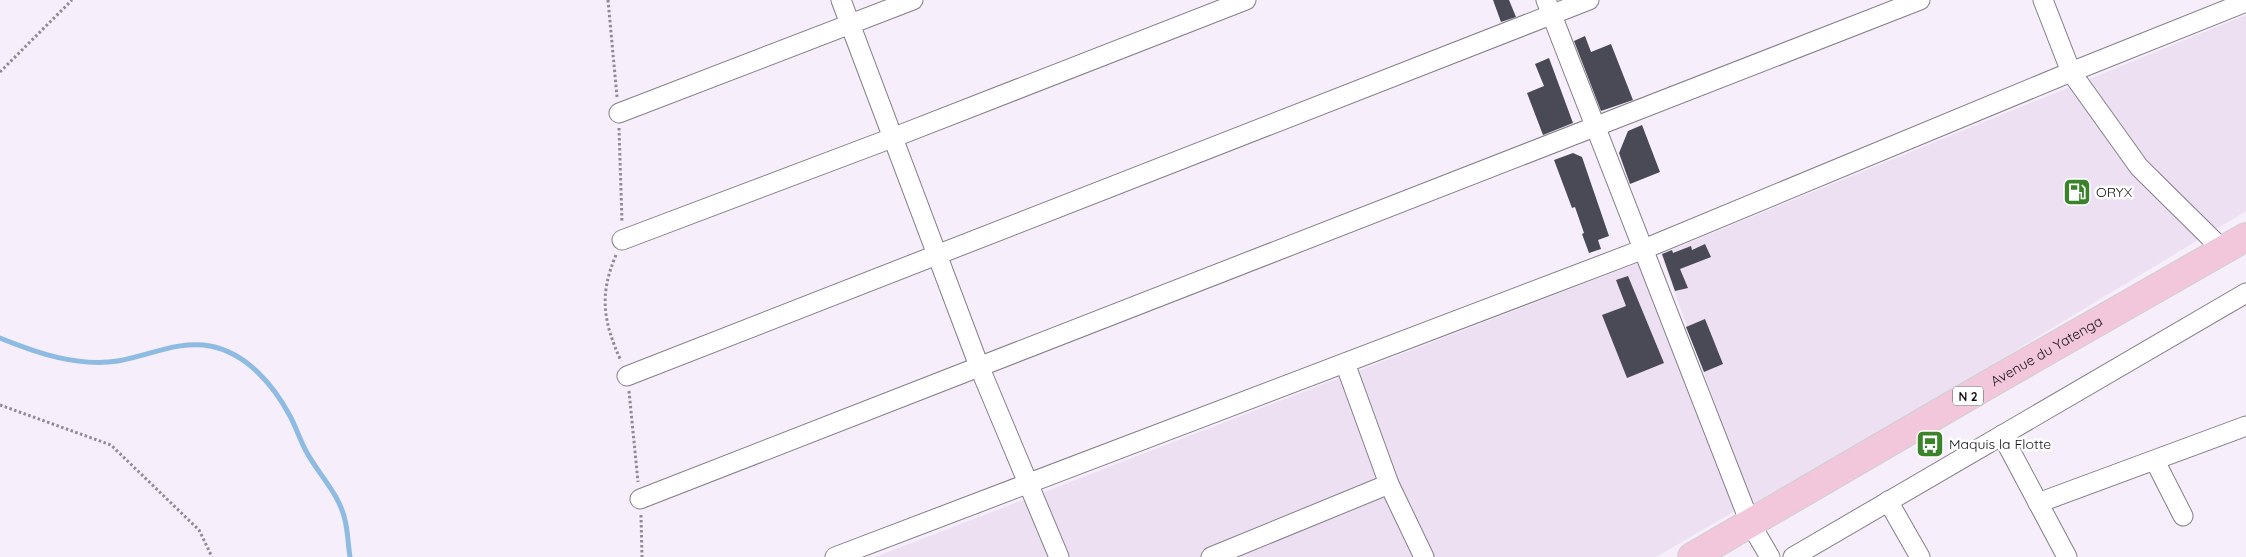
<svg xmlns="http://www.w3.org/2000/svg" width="2246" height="557" viewBox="0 0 2246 557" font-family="Quicksand,sans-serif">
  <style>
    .built { fill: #ece0f2 }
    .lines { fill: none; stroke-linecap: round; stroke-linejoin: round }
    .stream { stroke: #8ebbe2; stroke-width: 5 }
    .building { fill: #494a56 }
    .minor-casing { stroke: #857e89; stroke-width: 21 }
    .primary-casing { stroke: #d0cfd0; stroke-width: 30 }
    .path { stroke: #908a92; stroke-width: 3; stroke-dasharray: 2.5 2.5; stroke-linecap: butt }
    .minor { stroke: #fff; stroke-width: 19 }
    .primary { stroke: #f2c7dc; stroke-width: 28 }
    .labels { text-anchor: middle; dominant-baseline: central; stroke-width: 5; stroke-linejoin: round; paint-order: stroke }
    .shield { fill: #fff; stroke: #5a585a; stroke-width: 1 }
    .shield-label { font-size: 12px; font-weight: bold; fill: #131014 }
    .poi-label { font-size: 14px; fill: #131014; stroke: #fff; text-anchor: start }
    .street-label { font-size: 14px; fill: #131014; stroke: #fff }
  </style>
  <rect width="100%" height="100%" fill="#f6eefa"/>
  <g class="built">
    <path d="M2246 15V211L1753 509 1661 254Z"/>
    <path d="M1638 263 1735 511 1656 557H875Z"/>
  </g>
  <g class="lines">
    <path class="stream" d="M0 338C37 353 77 367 118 361 148 356 179 340 210 346 247 353 274 386 290 416 296 427 300 440 306 451 318 474 339 493 345 520 348 532 348 545 350 557"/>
  </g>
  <g class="building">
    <path d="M1493 0H1509L1516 17 1501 22Z"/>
    <path d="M1585 36 1591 52 1611 44 1633 100 1601 111 1574 41Z"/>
    <path d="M1549 58 1573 123 1543 135 1527 93 1544 86 1535 64Z"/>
    <path d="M1642 125 1660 172 1630 184 1619 153 1628 131Z"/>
    <path d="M1573 153 1582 157 1609 236 1598 240 1601 249 1589 253 1582 234 1584 233 1575 207 1572 208 1554 160Z"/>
    <path d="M1705 244 1711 257 1680 269 1688 288 1675 291 1662 254 1672 250 1673 253 1691 246 1692 250Z"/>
    <path d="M1628 276 1664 363 1627 378 1602 315 1626 306 1616 280Z"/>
    <path d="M1705 319 1723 364 1704 372 1686 327Z"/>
  </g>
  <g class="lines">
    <g class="minor-casing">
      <g id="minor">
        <path d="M841 0 979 366 1059 557"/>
        <path d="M1546 0 1750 523 1770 557"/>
        <path d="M2043 0 2071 72 2139 167 2224 251"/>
        <path d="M619 113 913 0"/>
        <path d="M622 240 892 138 1246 0"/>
        <path d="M1345 363 1389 484 1424 557"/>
        <path d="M627 376 1589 0"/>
        <path d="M2002 435 2067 557"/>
        <path d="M2155 461 2183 516"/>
        <path d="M640 499 1920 0"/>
        <path d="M1888 501 1920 557"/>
        <path d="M2038 503 2246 426"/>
        <path d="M835 557 1644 249 2071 72 2246 2"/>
        <path d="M1211 557 1389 484"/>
        <path d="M1793 557 2246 293"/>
      </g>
    </g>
    <g class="primary-casing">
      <g id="primary">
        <path id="s1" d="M1692 557 2001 377 2246 237"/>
      </g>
    </g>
    <g class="path">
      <path d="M608 0 617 97"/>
      <path d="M0 72 72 0"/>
      <path d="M619 128 622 222"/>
      <path d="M616 255C599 295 603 321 621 361"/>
      <path d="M629 391 638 482"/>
      <path d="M0 405 111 445 199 530 212 557"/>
      <path d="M641 515 642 557"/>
    </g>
    <use href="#minor" class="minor"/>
    <use href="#primary" class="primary"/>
  </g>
  <defs>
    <g id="fuel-square" transform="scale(1.4375)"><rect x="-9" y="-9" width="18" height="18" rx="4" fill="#3b832a" stroke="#fff"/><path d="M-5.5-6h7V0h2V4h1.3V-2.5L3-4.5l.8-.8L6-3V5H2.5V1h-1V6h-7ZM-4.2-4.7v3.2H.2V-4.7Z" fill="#fff"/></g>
    <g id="bus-square" transform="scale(1.4375)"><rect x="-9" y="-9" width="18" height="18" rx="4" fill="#3b832a" stroke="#fff"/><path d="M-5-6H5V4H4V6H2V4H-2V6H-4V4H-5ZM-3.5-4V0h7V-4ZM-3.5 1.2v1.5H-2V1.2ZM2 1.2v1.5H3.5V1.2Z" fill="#fff"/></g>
  </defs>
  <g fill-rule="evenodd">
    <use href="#fuel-square" x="2077" y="192"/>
    <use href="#bus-square" x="1930" y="444"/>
  </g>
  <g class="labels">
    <rect class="shield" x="1953" y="386.5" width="30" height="19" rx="4"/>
    <g class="shield-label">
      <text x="1968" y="396">N 2</text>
    </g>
    <g class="poi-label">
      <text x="2096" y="192">ORYX</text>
      <text x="1949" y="444">Maquis la Flotte</text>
    </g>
    <g class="street-label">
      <text stroke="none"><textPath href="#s1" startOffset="410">Avenue du Yatenga</textPath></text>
    </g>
  </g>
</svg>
